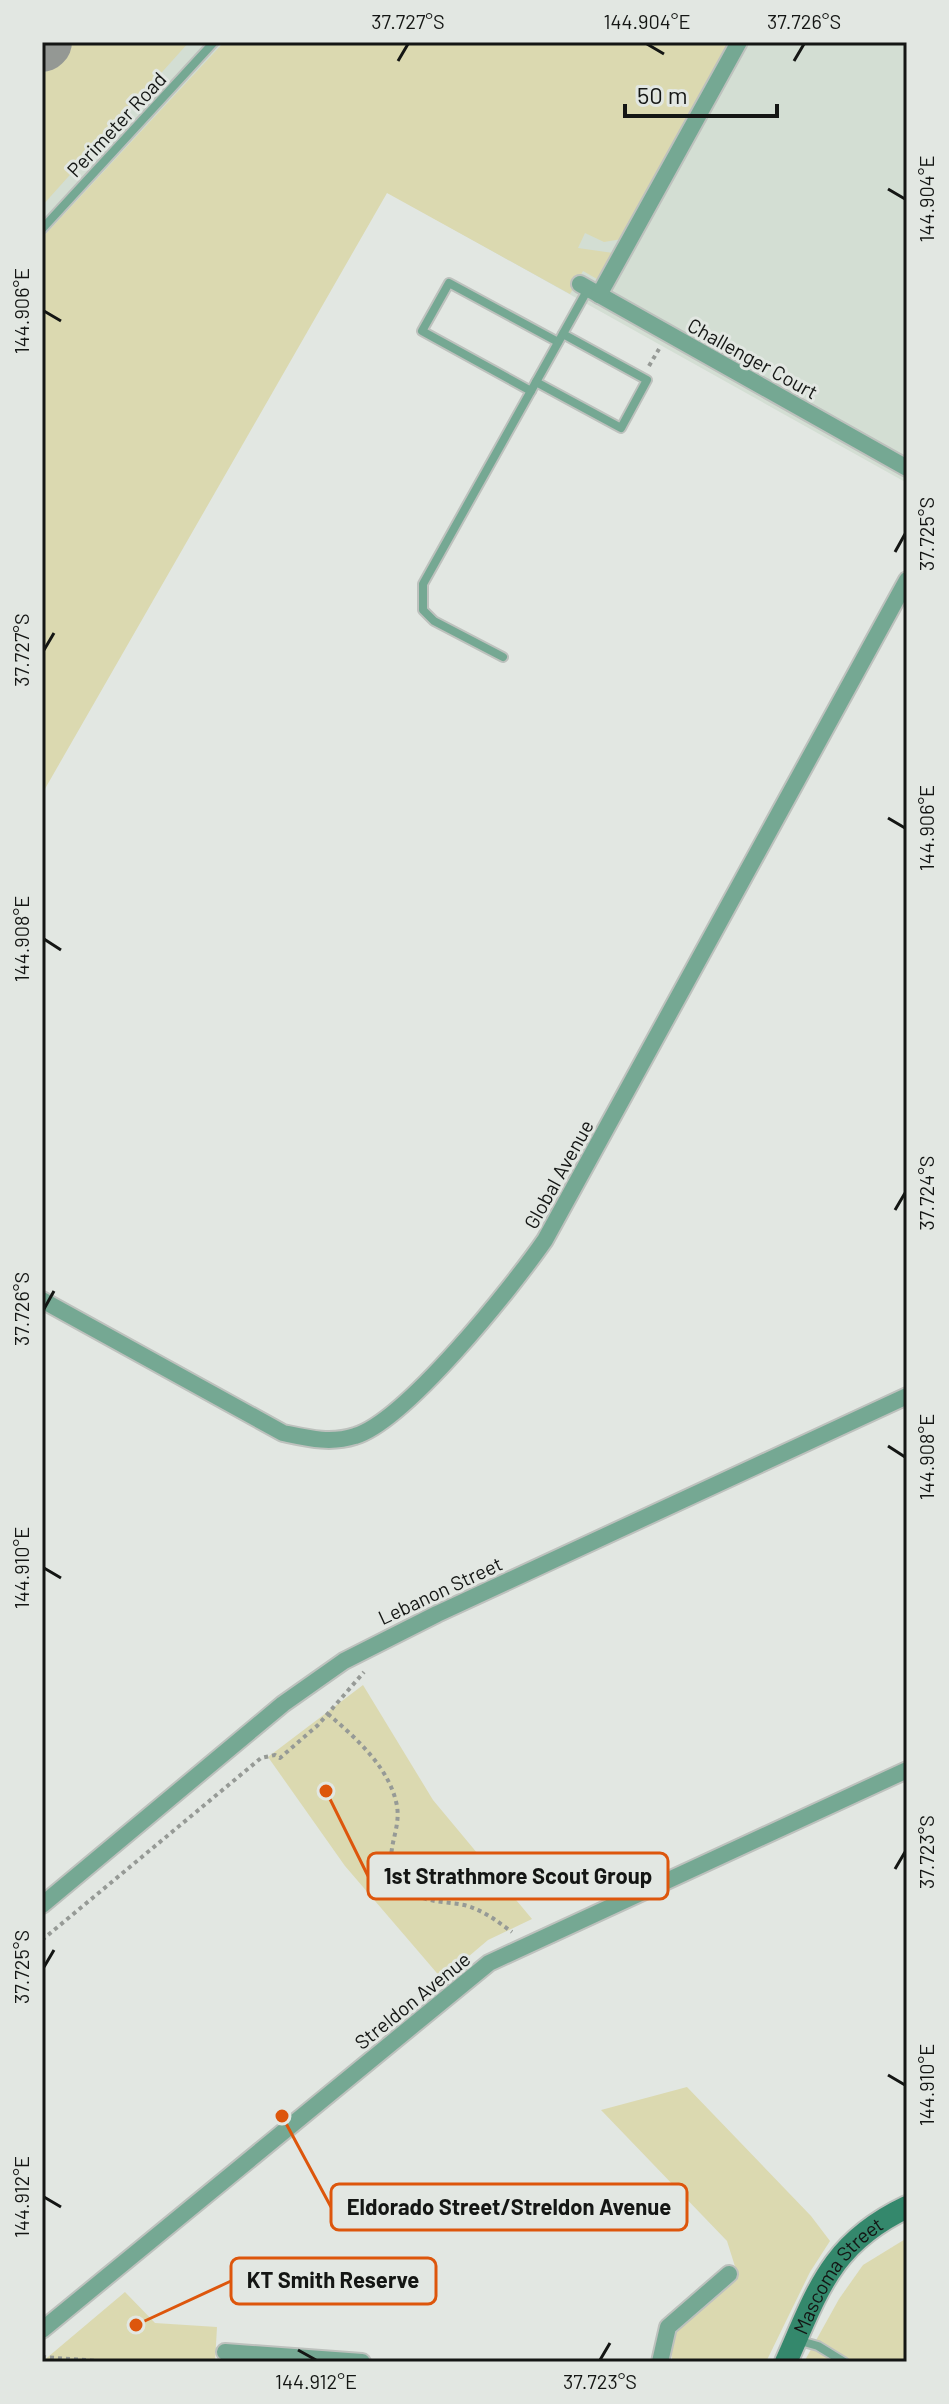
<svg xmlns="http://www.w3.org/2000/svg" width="949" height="2404" viewBox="0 0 949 2404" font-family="Barlow,sans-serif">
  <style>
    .built { fill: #d3ded3 }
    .green { fill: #dbd9b0 }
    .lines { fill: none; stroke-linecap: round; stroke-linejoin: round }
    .taxiway { stroke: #949894; stroke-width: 56 }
    .service-casing { stroke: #bdc1bd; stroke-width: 12 }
    .minor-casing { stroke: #bdc1bd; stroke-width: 20 }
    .secondary-casing { stroke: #bdc1bd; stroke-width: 26 }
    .path { stroke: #969a96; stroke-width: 4; stroke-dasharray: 4 4; stroke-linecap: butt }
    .service { stroke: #75a893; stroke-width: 8 }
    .minor { stroke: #75a893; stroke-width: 16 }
    .secondary { stroke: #34886c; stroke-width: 22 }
    .ticks { fill: none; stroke: #141614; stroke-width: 3 }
    .labels { text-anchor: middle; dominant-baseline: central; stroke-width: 6; stroke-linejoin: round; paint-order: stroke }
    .street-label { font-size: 20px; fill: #141614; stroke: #e2e7e2 }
    .leader { fill: none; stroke: #dd560c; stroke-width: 3 }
    .callout-dot { fill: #dd560c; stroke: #e2e7e2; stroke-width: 3 }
    .callout { fill: #e2e7e2; stroke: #dd560c; stroke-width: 3 }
    .callout-label { font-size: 22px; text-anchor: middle; font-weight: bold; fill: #141614 }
    .neatline { fill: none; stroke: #141614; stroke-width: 3 }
    .ticks-label { font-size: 20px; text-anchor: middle; fill: #141614 }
  </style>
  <rect width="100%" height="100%" fill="#e2e7e2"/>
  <path class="built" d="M42 42H907V483L199 87 42 257Z"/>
  <g class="green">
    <path d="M73 42H189L42 206V76Z"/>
    <path d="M224 42H729L622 239 604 242 585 233 578 248 613 253 597 279 583 271 570 294 387 193 42 794V238Z"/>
    <path d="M363 1685 433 1800 532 1919 488 1940 442 1979 345 1866 268 1757Z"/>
    <path d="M687 2087 811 2216 830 2241 810 2272 766 2362H673C661 2325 713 2297 738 2276L727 2241 601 2110Z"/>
    <path d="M907 2238V2362H804L839 2299 863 2265Z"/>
    <path d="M125 2292 155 2323 217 2327 215 2362H42Z"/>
  </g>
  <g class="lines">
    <path class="taxiway" d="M42 44 44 42"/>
    <g class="service-casing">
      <g id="service">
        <path d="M42 229 214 42"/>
        <path d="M536 382 621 428 647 380 563 334"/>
        <path d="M531 391 422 331 449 283 558 342"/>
        <path d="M503 657 434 621 423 610V584L588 289"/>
        <path d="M797 2340 818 2346 844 2362"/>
      </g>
    </g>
    <g class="minor-casing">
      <g id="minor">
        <path d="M580 284 907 468"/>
        <path d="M599 295 739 42"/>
        <path d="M42 1300 283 1433C307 1438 330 1444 355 1436 406 1421 513 1286 545 1240L907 580"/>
        <path d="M42 1905 283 1704 344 1661 437 1614 907 1396"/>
        <path d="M42 2330 489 1963 907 1770"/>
        <path d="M225 2352 362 2362"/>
        <path d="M660 2362 668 2327 729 2274"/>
      </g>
    </g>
    <g class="secondary-casing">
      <g id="secondary">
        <path id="s1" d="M786 2362C818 2290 831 2243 907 2207"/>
      </g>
    </g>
    <g class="path">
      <path d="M649 366 659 349"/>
      <path d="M328 1714C356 1738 390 1768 397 1806 402 1837 376 1858 406 1888 421 1903 444 1901 464 1905 483 1910 497 1921 512 1932"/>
      <path d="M42 1940 261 1758 275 1755 280 1758 318 1725 364 1672"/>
      <path d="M42 2357 113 2362"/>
    </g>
    <use href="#service" class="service"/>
    <use href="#minor" class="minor"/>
    <use href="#secondary" class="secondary"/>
  </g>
  <path class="ticks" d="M647 44 664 54M398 61 408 44M794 61 804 44M888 189 905 199M44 311 61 321M895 552 905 534M44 650 54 633M888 818 905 828M44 939 61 950M895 1210 905 1193M44 1309 54 1291M888 1446 905 1457M44 1568 61 1578M895 1869 905 1852M44 1967 54 1950M888 2075 905 2085M44 2197 61 2207M298 2350 316 2360M600 2360 610 2343"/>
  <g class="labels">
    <g class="street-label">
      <text transform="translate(116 124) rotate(-47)">Perimeter Road</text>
      <text transform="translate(753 358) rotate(29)">Challenger Court</text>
      <text transform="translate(558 1174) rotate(-61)">Global Avenue</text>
      <text transform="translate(440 1590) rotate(-25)">Lebanon Street</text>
      <text transform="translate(412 2000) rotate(-39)">Streldon Avenue</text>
      <text stroke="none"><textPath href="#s1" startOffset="102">Mascoma Street</textPath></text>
    </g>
  </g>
  <path class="leader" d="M326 1791L368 1876M282 2116L331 2207M136 2325L231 2281"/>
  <g class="callout-dot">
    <circle cx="326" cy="1791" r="8"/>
    <circle cx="282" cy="2116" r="8"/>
    <circle cx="136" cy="2325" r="8"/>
  </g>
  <g class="callout">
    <rect x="368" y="1853" width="300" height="46" rx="8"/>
    <rect x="331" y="2184" width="356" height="46" rx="8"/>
    <rect x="231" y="2258" width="205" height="46" rx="8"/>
  </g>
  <g class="callout-label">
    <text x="518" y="1884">1st Strathmore Scout Group</text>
    <text x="509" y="2215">Eldorado Street/Streldon Avenue</text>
    <text x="333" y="2288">KT Smith Reserve</text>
  </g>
  <rect width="949" height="2404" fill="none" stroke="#e2e7e2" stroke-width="88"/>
  <path d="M625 104v12h152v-12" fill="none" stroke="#141614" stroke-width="4"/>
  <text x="637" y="104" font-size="24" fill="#141614" stroke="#e2e7e2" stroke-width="6" paint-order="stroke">50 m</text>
  <rect x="44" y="44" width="861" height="2316" class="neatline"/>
  <g class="ticks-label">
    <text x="408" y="29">37.727°S</text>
    <text x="647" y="29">144.904°E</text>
    <text x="804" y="29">37.726°S</text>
    <text transform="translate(927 199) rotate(-90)" y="7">144.904°E</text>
    <text transform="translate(22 311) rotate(-90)" y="7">144.906°E</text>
    <text transform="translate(927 534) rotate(-90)" y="7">37.725°S</text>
    <text transform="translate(22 650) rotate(-90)" y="7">37.727°S</text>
    <text transform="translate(927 828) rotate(-90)" y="7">144.906°E</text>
    <text transform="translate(22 939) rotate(-90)" y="7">144.908°E</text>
    <text transform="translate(927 1193) rotate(-90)" y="7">37.724°S</text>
    <text transform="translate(22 1309) rotate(-90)" y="7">37.726°S</text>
    <text transform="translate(927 1457) rotate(-90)" y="7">144.908°E</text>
    <text transform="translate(22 1568) rotate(-90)" y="7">144.910°E</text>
    <text transform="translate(927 1852) rotate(-90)" y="7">37.723°S</text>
    <text transform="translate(22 1967) rotate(-90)" y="7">37.725°S</text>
    <text transform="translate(927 2085) rotate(-90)" y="7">144.910°E</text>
    <text transform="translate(22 2197) rotate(-90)" y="7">144.912°E</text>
    <text x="316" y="2389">144.912°E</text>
    <text x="600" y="2389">37.723°S</text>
  </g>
</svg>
